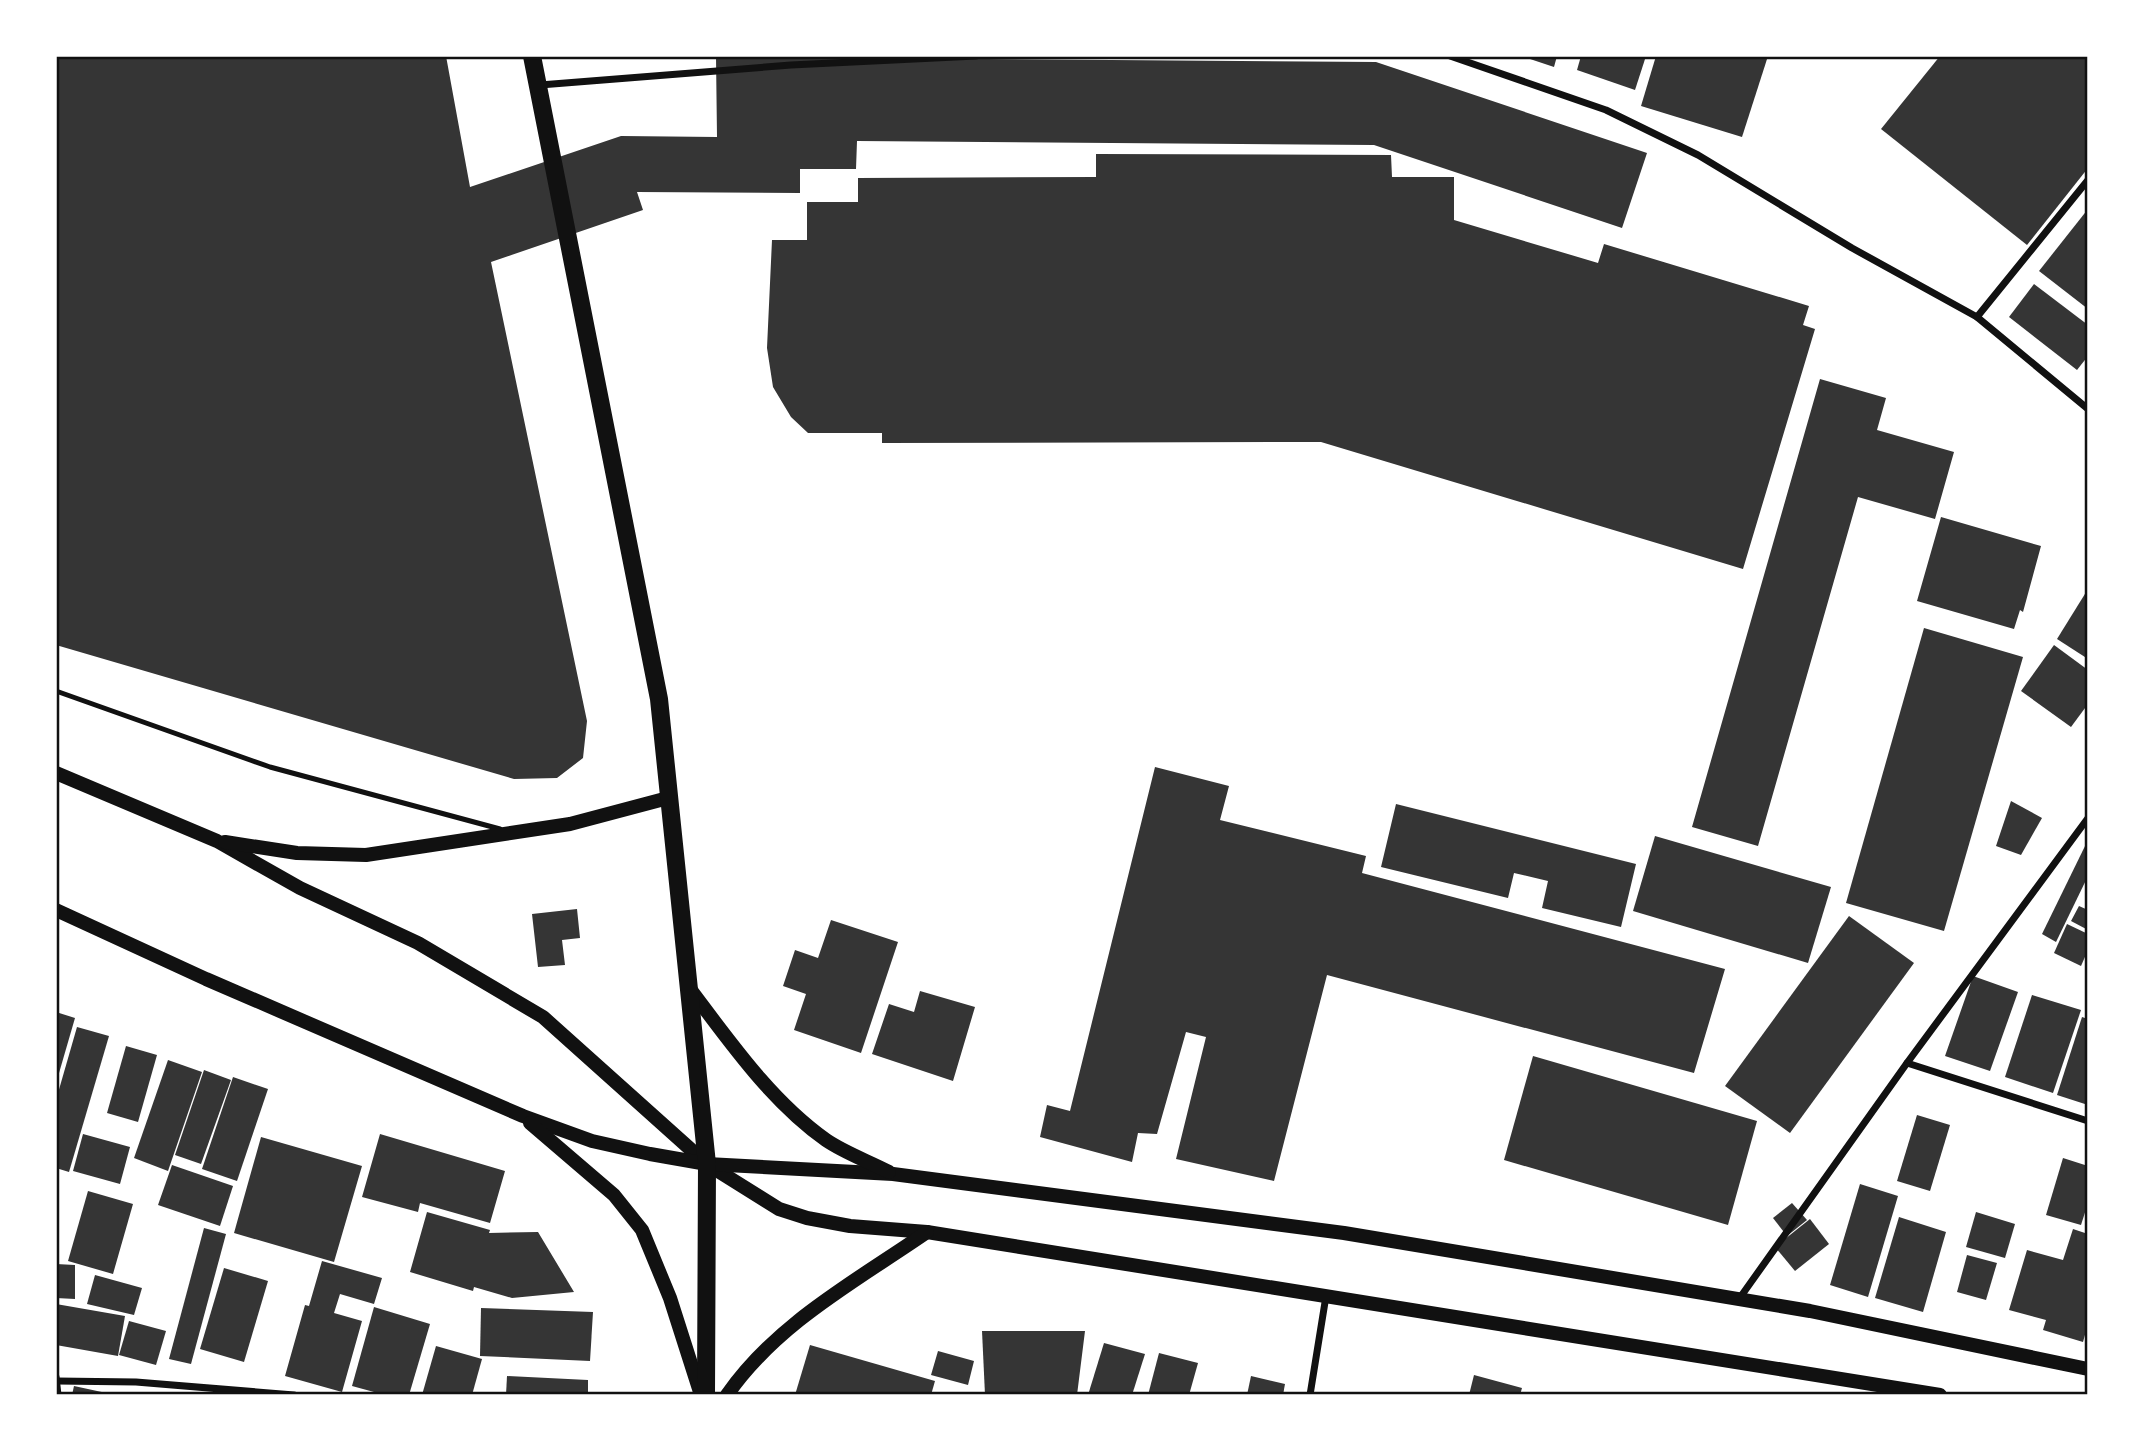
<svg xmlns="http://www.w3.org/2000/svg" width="2144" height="1451" viewBox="0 0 2144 1451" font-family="'Zilla Slab',serif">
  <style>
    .building { fill: #353535 }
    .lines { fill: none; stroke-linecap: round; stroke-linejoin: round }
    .service { stroke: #111; stroke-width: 5 }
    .minor { stroke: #111; stroke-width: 7 }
    .secondary { stroke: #111; stroke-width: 14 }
    .primary { stroke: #111; stroke-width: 18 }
    .neatline { fill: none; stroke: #111; stroke-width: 2.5 }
  </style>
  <rect width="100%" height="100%" fill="#fff"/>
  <g class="building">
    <path d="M56 56H446L470 187 621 136 717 137 716 57 1376 62 1647 153 1622 228 1374 145 857 141 856 169H800V193L637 192 643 210 491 262 587 721 583 758 557 778 514 779 56 645Z"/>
    <path d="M1521 56H1557L1554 67Z"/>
    <path d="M1581 56H1646L1635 90 1577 70Z"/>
    <path d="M1656 56H1768L1742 137 1641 106Z"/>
    <path d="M1940 56H2088V168L2027 245 1881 129Z"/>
    <path d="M1096 154 1391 155 1392 177H1454V220L1598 263 1604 244 1809 306 1803 325 1815 329 1743 569 1321 442 882 443V433H808L791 417 773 387 767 348 772 240H807V202H858V178L1096 177Z"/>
    <path d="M2088 209V309L2039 271Z"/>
    <path d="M2034 284 2088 325V356L2077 370 2009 317Z"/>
    <path d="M1820 379 1886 398 1877 430 1954 452 1935 519 1858 497 1758 846 1692 827Z"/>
    <path d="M1941 517 2041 546 2023 612 2020 610 2014 629 1917 601Z"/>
    <path d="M2088 589V659L2057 639Z"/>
    <path d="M1924 628 2023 657 1944 931 1846 903Z"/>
    <path d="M2054 645 2088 670V704L2071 727 2021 691Z"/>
    <path d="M1155 767 1229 786 1220 820 1366 856 1362 873 1725 969 1694 1073 1327 975 1274 1181 1176 1159 1206 1037 1186 1032 1157 1134 1138 1133 1132 1162 1040 1137 1047 1105 1070 1111Z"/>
    <path d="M2011 801 2042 818 2021 855 1996 846Z"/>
    <path d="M1396 804 1636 864 1621 927 1542 908 1548 881 1514 873 1508 898 1381 867Z"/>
    <path d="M1655 836 1831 887 1808 963 1633 911Z"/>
    <path d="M2086 844 2088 876 2056 942 2042 934Z"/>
    <path d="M2079 906 2088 910V930L2071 921Z"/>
    <path d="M577 909 580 938 562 940 565 965 538 967 532 914Z"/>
    <path d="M1849 916 1914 963 1790 1133 1725 1086Z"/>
    <path d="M831 920 898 942 861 1053 794 1030 806 994 783 986 795 950 818 958Z"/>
    <path d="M2067 924 2088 934V950L2081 966 2054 953Z"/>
    <path d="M1973 976 2018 992 1990 1071 1945 1056Z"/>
    <path d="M920 991 975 1007 953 1081 872 1054 889 1004 914 1012Z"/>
    <path d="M2032 995 2081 1010 2053 1093 2005 1077Z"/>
    <path d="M56 1012 75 1018 57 1080H56Z"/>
    <path d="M2082 1017 2088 1019V1105L2057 1095Z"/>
    <path d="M77 1027 109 1036 69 1172 56 1168V1100Z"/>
    <path d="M126 1046 157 1055 138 1122 107 1113Z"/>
    <path d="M1533 1056 1757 1121 1728 1225 1504 1160Z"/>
    <path d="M168 1060 202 1072 168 1171 134 1158Z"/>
    <path d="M204 1070 231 1080 201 1164 175 1155Z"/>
    <path d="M233 1077 268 1089 237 1181 202 1169Z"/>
    <path d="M1917 1115 1950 1125 1930 1191 1897 1181Z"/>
    <path d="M83 1134 130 1147 120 1184 73 1171Z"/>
    <path d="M380 1134 505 1171 490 1223 420 1203 418 1212 362 1197Z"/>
    <path d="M261 1137 362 1166 334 1262 234 1233Z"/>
    <path d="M2063 1158 2088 1166V1203L2081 1225 2046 1215Z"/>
    <path d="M172 1165 233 1186 220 1226 158 1205Z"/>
    <path d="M1860 1184 1898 1196 1868 1297 1830 1285Z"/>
    <path d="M88 1191 133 1204 113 1274 68 1261Z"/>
    <path d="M1792 1203 1807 1220 1787 1236 1773 1218Z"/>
    <path d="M427 1212 490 1230 489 1233 538 1232 574 1292 512 1298 474 1287 473 1291 410 1272Z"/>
    <path d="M1976 1212 2015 1224 2005 1258 1966 1247Z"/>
    <path d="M1899 1217 1946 1232 1923 1312 1875 1298Z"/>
    <path d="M1810 1219 1829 1244 1795 1271 1775 1247Z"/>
    <path d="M204 1228 226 1234 191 1364 169 1359Z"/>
    <path d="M2073 1229 2088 1234V1324L2083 1342 2043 1330 2046 1320 2009 1310 2027 1250 2063 1260Z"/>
    <path d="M1967 1255 1997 1263 1986 1300 1957 1292Z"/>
    <path d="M322 1261 382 1278 374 1304 340 1294 334 1313 362 1321 342 1392 285 1376 305 1305 309 1306Z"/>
    <path d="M56 1264 75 1265V1299L56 1298Z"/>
    <path d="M224 1268 268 1281 244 1362 200 1349Z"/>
    <path d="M95 1275 142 1288 134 1315 87 1304Z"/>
    <path d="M56 1304 125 1316 118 1356 56 1345Z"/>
    <path d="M374 1307 430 1324 409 1395H385L352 1386Z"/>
    <path d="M481 1308 593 1312 590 1361 480 1356Z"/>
    <path d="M129 1321 166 1331 156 1365 119 1355Z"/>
    <path d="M982 1331H1085L1077 1395H985Z"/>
    <path d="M1104 1343 1145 1354 1132 1395H1088Z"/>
    <path d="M810 1345 935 1381 931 1395H795Z"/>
    <path d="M436 1346 482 1359 472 1395H422Z"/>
    <path d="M938 1351 974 1361 968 1385 931 1375Z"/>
    <path d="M1159 1353 1198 1363 1189 1395H1148Z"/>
    <path d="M1474 1375 1522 1388 1520 1395H1469Z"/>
    <path d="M507 1376 588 1380V1395H506Z"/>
    <path d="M1251 1376 1285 1384 1283 1395H1247Z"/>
    <path d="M74 1386 111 1394V1395H72Z"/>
  </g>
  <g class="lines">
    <path class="service" d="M56 691 270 767 500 829"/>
    <g class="minor">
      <path d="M1450 56 1606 110 1698 155 1852 248 1977 317 2088 409"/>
      <path d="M540 85 791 65 976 56"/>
      <path d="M1977 317 2088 180"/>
      <path d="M1907 1063 2088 1121"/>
      <path d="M1739 1299 1907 1063 2088 818"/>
      <path d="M56 1377 58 1395"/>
      <path d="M57 1381 136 1382 294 1395"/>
      <path d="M1310 1395 1326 1296"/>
    </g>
    <g class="secondary">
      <path d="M56 773 217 841 300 888 418 943 543 1017 707 1164 779 1209 807 1218 850 1226 927 1232 1940 1395"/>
      <path d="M225 842 297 853 366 855 570 824 668 798"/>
      <path d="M56 910 206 979 523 1116 592 1141 650 1154 707 1164 893 1174 1344 1233 1810 1311 2088 1369"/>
      <path d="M690 989C730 1042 771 1101 826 1140 845 1153 868 1161 889 1172"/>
      <path d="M530 1123 614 1195 642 1230 670 1298 701 1395"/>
      <path d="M727 1395C777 1323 856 1281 927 1232"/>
    </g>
    <path class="primary" d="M532 56 659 699 707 1164 706 1395"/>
  </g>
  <rect width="2144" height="1451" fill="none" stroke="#ffffff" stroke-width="116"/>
  <rect x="58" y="58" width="2028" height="1335" class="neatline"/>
</svg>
